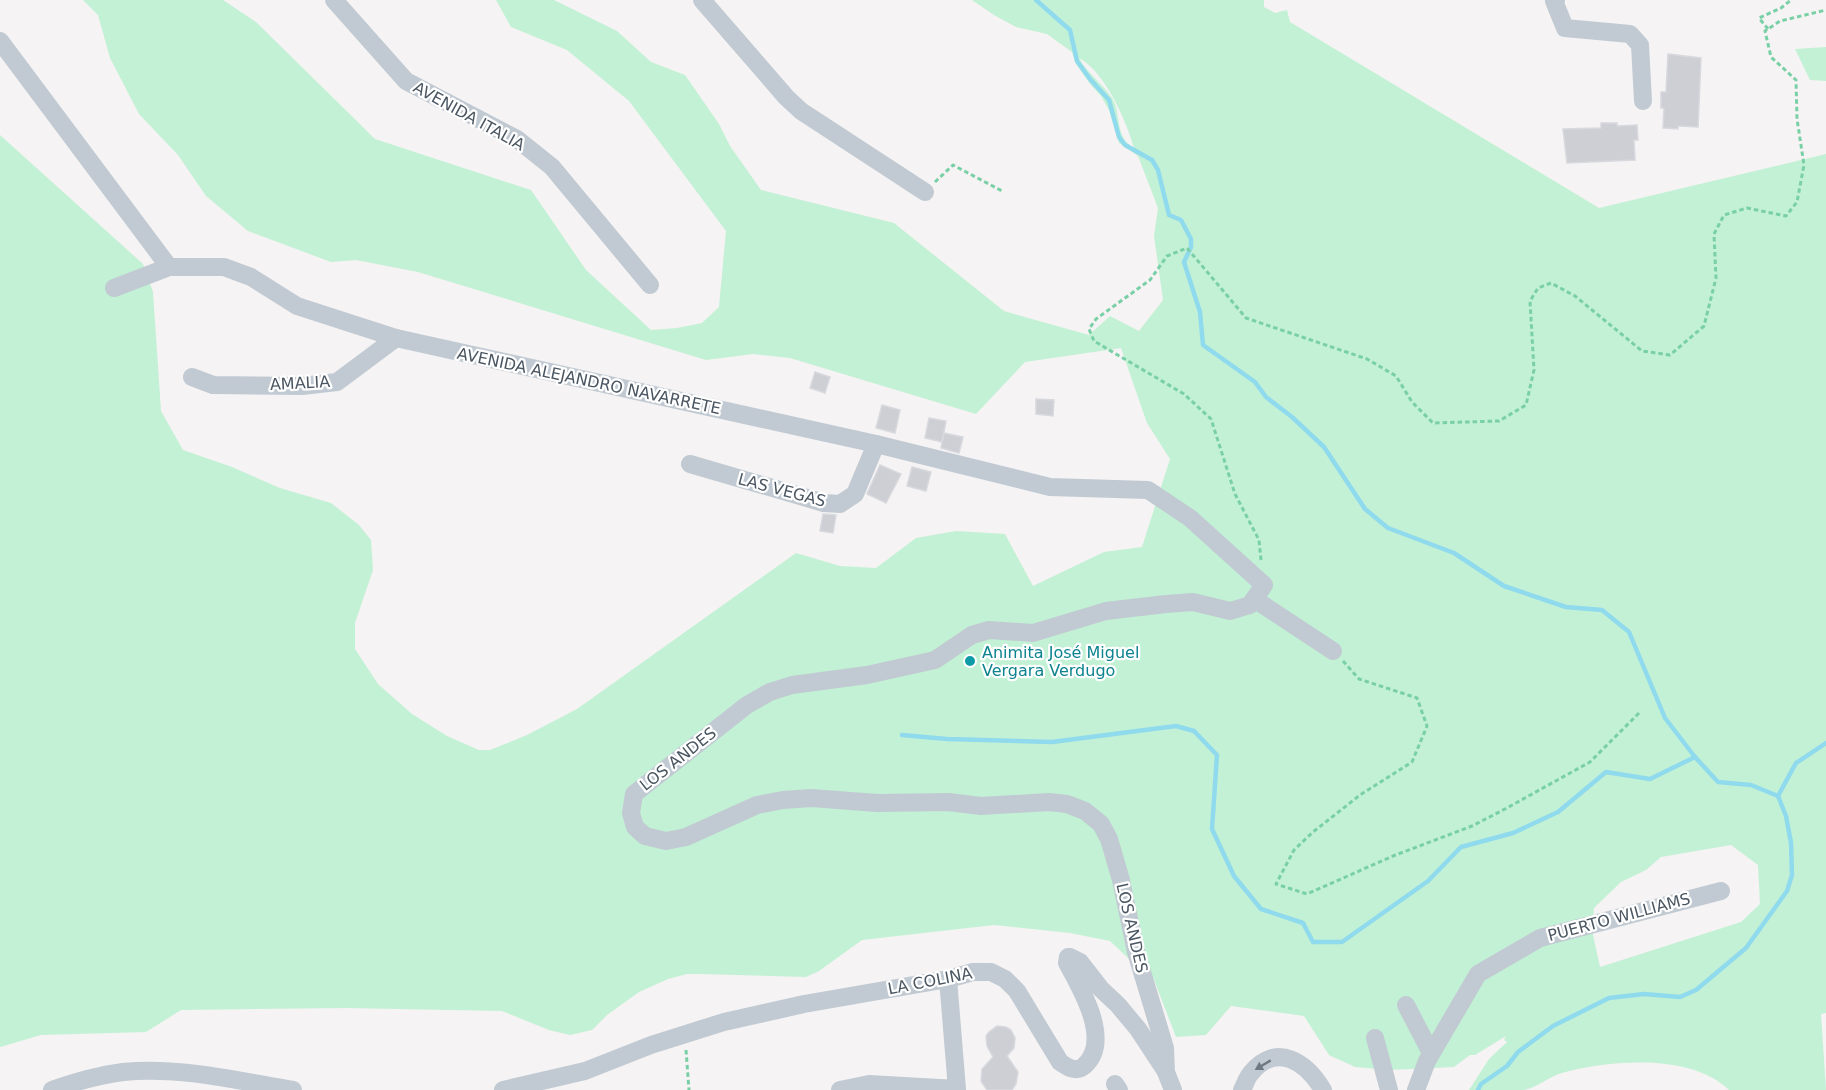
<svg xmlns="http://www.w3.org/2000/svg" width="1826" height="1090" viewBox="0 0 1826 1090" font-family="'DejaVu Sans',sans-serif">
  <style>
    .green { fill: #c3f1d5; fill-rule: evenodd }
    .lines { fill: none; stroke-linecap: round; stroke-linejoin: round }
    .stream { stroke: #90daee; stroke-width: 4.5 }
    .building { fill: #cdcfd5; stroke: #d7d9de; stroke-width: 1.5 }
    .path { stroke: #7ad0a6; stroke-width: 3; stroke-dasharray: 4.5 3; stroke-linecap: butt }
    .minor { stroke: #c1cad2; stroke-width: 18 }
    .oneway { fill: #6e7983 }
    .culture-dot { fill: #0f9aa8; stroke: #fff; stroke-width: 2 }
    .labels { text-anchor: middle; dominant-baseline: central; stroke-width: 4.5; stroke-linejoin: round; paint-order: stroke }
    .street-label { font-size: 16px; fill: #4a5661; stroke: #fff }
    .culture-label { font-size: 16px; fill: #0d838f; stroke: #fff; text-anchor: start }
  </style>
  <rect width="100%" height="100%" fill="#f5f3f3"/>
  <g class="green">
    <path d="M83 0H223L256 22 375 139 531 190 586 270 651 330 677 328 702 323 719 307 726 231 629 101 567 50 511 27 496 0H554L617 31 651 62 685 75 719 124 730 146 761 190 894 223 1004 311 1089 335 1110 316 1139 331 1163 300 1154 236 1158 208 1138 156 1119 143 1109 110 1101 96 1090 84 1076 64 1072 52 1047 34 1016 27 994 15 972 0H1264V7L1275 13 1287 10 1290 22 1599 208 1826 154V1013L1821 1014 1826 1090H1729C1691 1053 1609 1060 1562 1073 1549 1076 1537 1088 1524 1090 1507 1090 1487 1090 1469 1090L1489 1059 1507 1042 1504 1040 1506 1036 1475 1055H1470L1454 1067 1389 1070 1355 1067 1329 1055 1304 1016 1231 1006 1206 1035 1176 1037 1153 977 1145 974 1110 941 1070 933 994 925 862 940 819 971 806 977 700 974H687L668 979 639 992 607 1015 592 1030 570 1035 549 1030 502 1011 346 1008 181 1010 146 1032 41 1035 0 1047V135L143 264 153 292 161 411 183 450 232 467 280 488 331 503 359 525 371 540 373 570 355 623V649L378 684 412 714 447 736 479 750H490L527 735 577 709 796 553 840 566 876 568 916 538 956 531 1005 534 1033 586 1104 552 1142 547 1170 459 1147 423 1121 348 1025 362 976 414 790 358 753 354 706 360 418 272 356 260 331 262 248 231 206 196 178 155 139 114 110 58 98 15ZM1079 58C1105 72 1126 120 1134 148 1114 137 1122 114 1112 98 1102 83 1087 73 1079 58ZM1731 845 1758 865 1760 904 1741 922 1600 967 1592 930 1594 908 1621 882 1646 870 1661 857Z"/>
    <path d="M1826 47V81L1810 80 1795 49Z"/>
  </g>
  <g class="lines">
    <g class="stream">
      <path d="M1036 0 1070 30 1077 61 1090 79 1109 100 1119 137 1125 145 1152 160 1158 170 1169 215 1181 220 1191 239V247L1184 262 1200 312 1203 345 1255 382 1266 397 1292 417 1324 447 1365 509 1388 528 1454 553 1504 586 1566 607 1602 610 1629 632 1665 718 1695 757 1718 782 1751 785 1778 796"/>
      <path d="M902 735 947 739 1052 742 1176 726 1194 731 1217 755 1212 829 1234 876 1261 909 1303 923 1313 942H1342L1428 881 1461 847 1513 833 1558 812 1606 772 1650 779 1695 757"/>
      <path d="M1778 796 1796 763 1826 743"/>
      <path d="M1478 1090 1481 1084 1507 1066 1518 1052 1553 1026 1609 998 1644 994 1680 997 1696 990 1746 948 1787 891 1792 875 1791 843 1786 816 1778 796"/>
    </g>
  </g>
  <g class="building">
    <path d="M1668 54 1701 58 1698 127 1678 126V129L1663 128 1664 108H1661V92H1666Z"/>
    <path d="M1601 123H1617V126L1637 125 1638 140H1634L1635 160 1567 163 1563 129 1601 128Z"/>
    <path d="M815 372 830 377 825 393 810 388Z"/>
    <path d="M1036 399 1054 400 1053 416 1036 414Z"/>
    <path d="M882 405 900 410 895 433 876 428Z"/>
    <path d="M929 418 946 421 942 442 925 438Z"/>
    <path d="M944 433 963 437 959 453 941 448Z"/>
    <path d="M880 465 901 474 886 503 867 494Z"/>
    <path d="M912 467 931 472 926 491 907 486Z"/>
    <path d="M823 514 836 515 833 533 820 531Z"/>
    <path d="M997 1026 1006 1027 1011 1030 1015 1038 1014 1048 1007 1056 1018 1072 1016 1084 1012 1090H987L981 1081 982 1069 993 1057 987 1046 986 1036 989 1032Z"/>
  </g>
  <g class="lines">
    <g class="path">
      <path d="M1768 29 1759 18 1781 8 1791 0"/>
      <path d="M935 182 953 165 1004 192"/>
      <path d="M1261 560 1259 540 1235 494 1211 419 1184 394 1094 341 1089 329 1096 319 1150 280 1167 256 1187 248 1246 318 1367 359 1396 376 1412 402 1433 423 1499 421 1526 405 1534 370 1530 301 1538 288 1551 283 1575 296 1642 351 1670 355 1704 326 1716 278 1714 234 1724 215 1747 208 1786 216 1797 202 1804 165 1797 119 1796 80 1771 57 1765 31 1780 21 1826 10"/>
      <path d="M1343 661 1359 679 1417 698 1427 726 1412 762 1360 795 1313 832 1294 850 1276 884 1307 894 1393 856 1472 826 1505 809 1590 762 1639 713"/>
      <path d="M686 1050 689 1090"/>
    </g>
    <g class="minor">
      <path d="M334 0 406 81 517 139 552 167 650 285"/>
      <path d="M702 0 786 97 801 111 925 192"/>
      <path d="M1556 0 1554 1 1565 28 1630 34 1640 45 1643 101"/>
      <path d="M0 41 169 267H224L251 277 297 306 396 338 876 444 1050 487 1148 490 1190 518 1264 585 1250 605 1230 611 1193 602 1166 604 1106 611 1033 633 989 630 972 635 935 660 867 675 792 685 770 692 747 705 634 794 631 813 635 827 645 836 666 841 686 837 757 805 783 800 811 798 877 803 948 802 981 806 1049 802 1067 804 1085 811 1101 824 1109 839 1121 880 1136 952 1165 1048 1166 1072 1173 1090"/>
      <path d="M114 288 169 267"/>
      <path d="M192 377 213 385 302 386 337 382 396 338"/>
      <path d="M690 464 824 503 840 504 855 494 876 444"/>
      <path d="M1254 599 1333 651"/>
      <path d="M1406 1005 1431 1053"/>
      <path d="M1375 1038 1389 1090"/>
      <path d="M1115 1084 1119 1090"/>
      <path d="M52 1090C75 1082 99 1075 123 1072 179 1066 238 1081 293 1090"/>
      <path d="M503 1090 585 1071 651 1045 724 1022 804 1004 948 979 973 972H991L1005 979 1017 991 1060 1062C1067 1067 1076 1073 1084 1066 1113 1041 1080 987 1067 963L1068 957H1070L1080 962 1101 989 1118 1005 1138 1029 1165 1070"/>
      <path d="M840 1090 869 1084 957 1089 948 979"/>
      <path d="M1242 1090C1245 1085 1247 1077 1251 1073 1277 1041 1307 1063 1323 1090"/>
      <path d="M1416 1090 1427 1061 1478 974 1540 938 1721 891"/>
    </g>
  </g>
  <defs><path id="oneway-solid" d="M-6-.8H1V-3.2L6.5 0L1 3.2V.8H-6Z" transform="scale(1.5)"/></defs>
  <use class="oneway" href="#oneway-solid" transform="translate(1263 1065) rotate(149)"/>
  <circle class="culture-dot" cx="970" cy="661" r="6"/>
  <g class="labels">
    <g class="street-label">
      <text transform="translate(469 116) rotate(29)">AVENIDA ITALIA</text>
      <text transform="translate(589 381) rotate(12)">AVENIDA ALEJANDRO NAVARRETE</text>
      <text transform="translate(300 383) rotate(-3)">AMALIA</text>
      <text transform="translate(782 490) rotate(15)">LAS VEGAS</text>
      <text transform="translate(678 759) rotate(-38)">LOS ANDES</text>
      <text transform="translate(1619 917) rotate(-15)">PUERTO WILLIAMS</text>
      <text transform="translate(1132 928) rotate(77)">LOS ANDES</text>
      <text transform="translate(930 981) rotate(-11)">LA COLINA</text>
    </g>
    <g class="culture-label">
      <text x="982" y="652">Animita José Miguel<tspan x="982" dy="18">Vergara Verdugo</tspan></text>
    </g>
  </g>
</svg>
